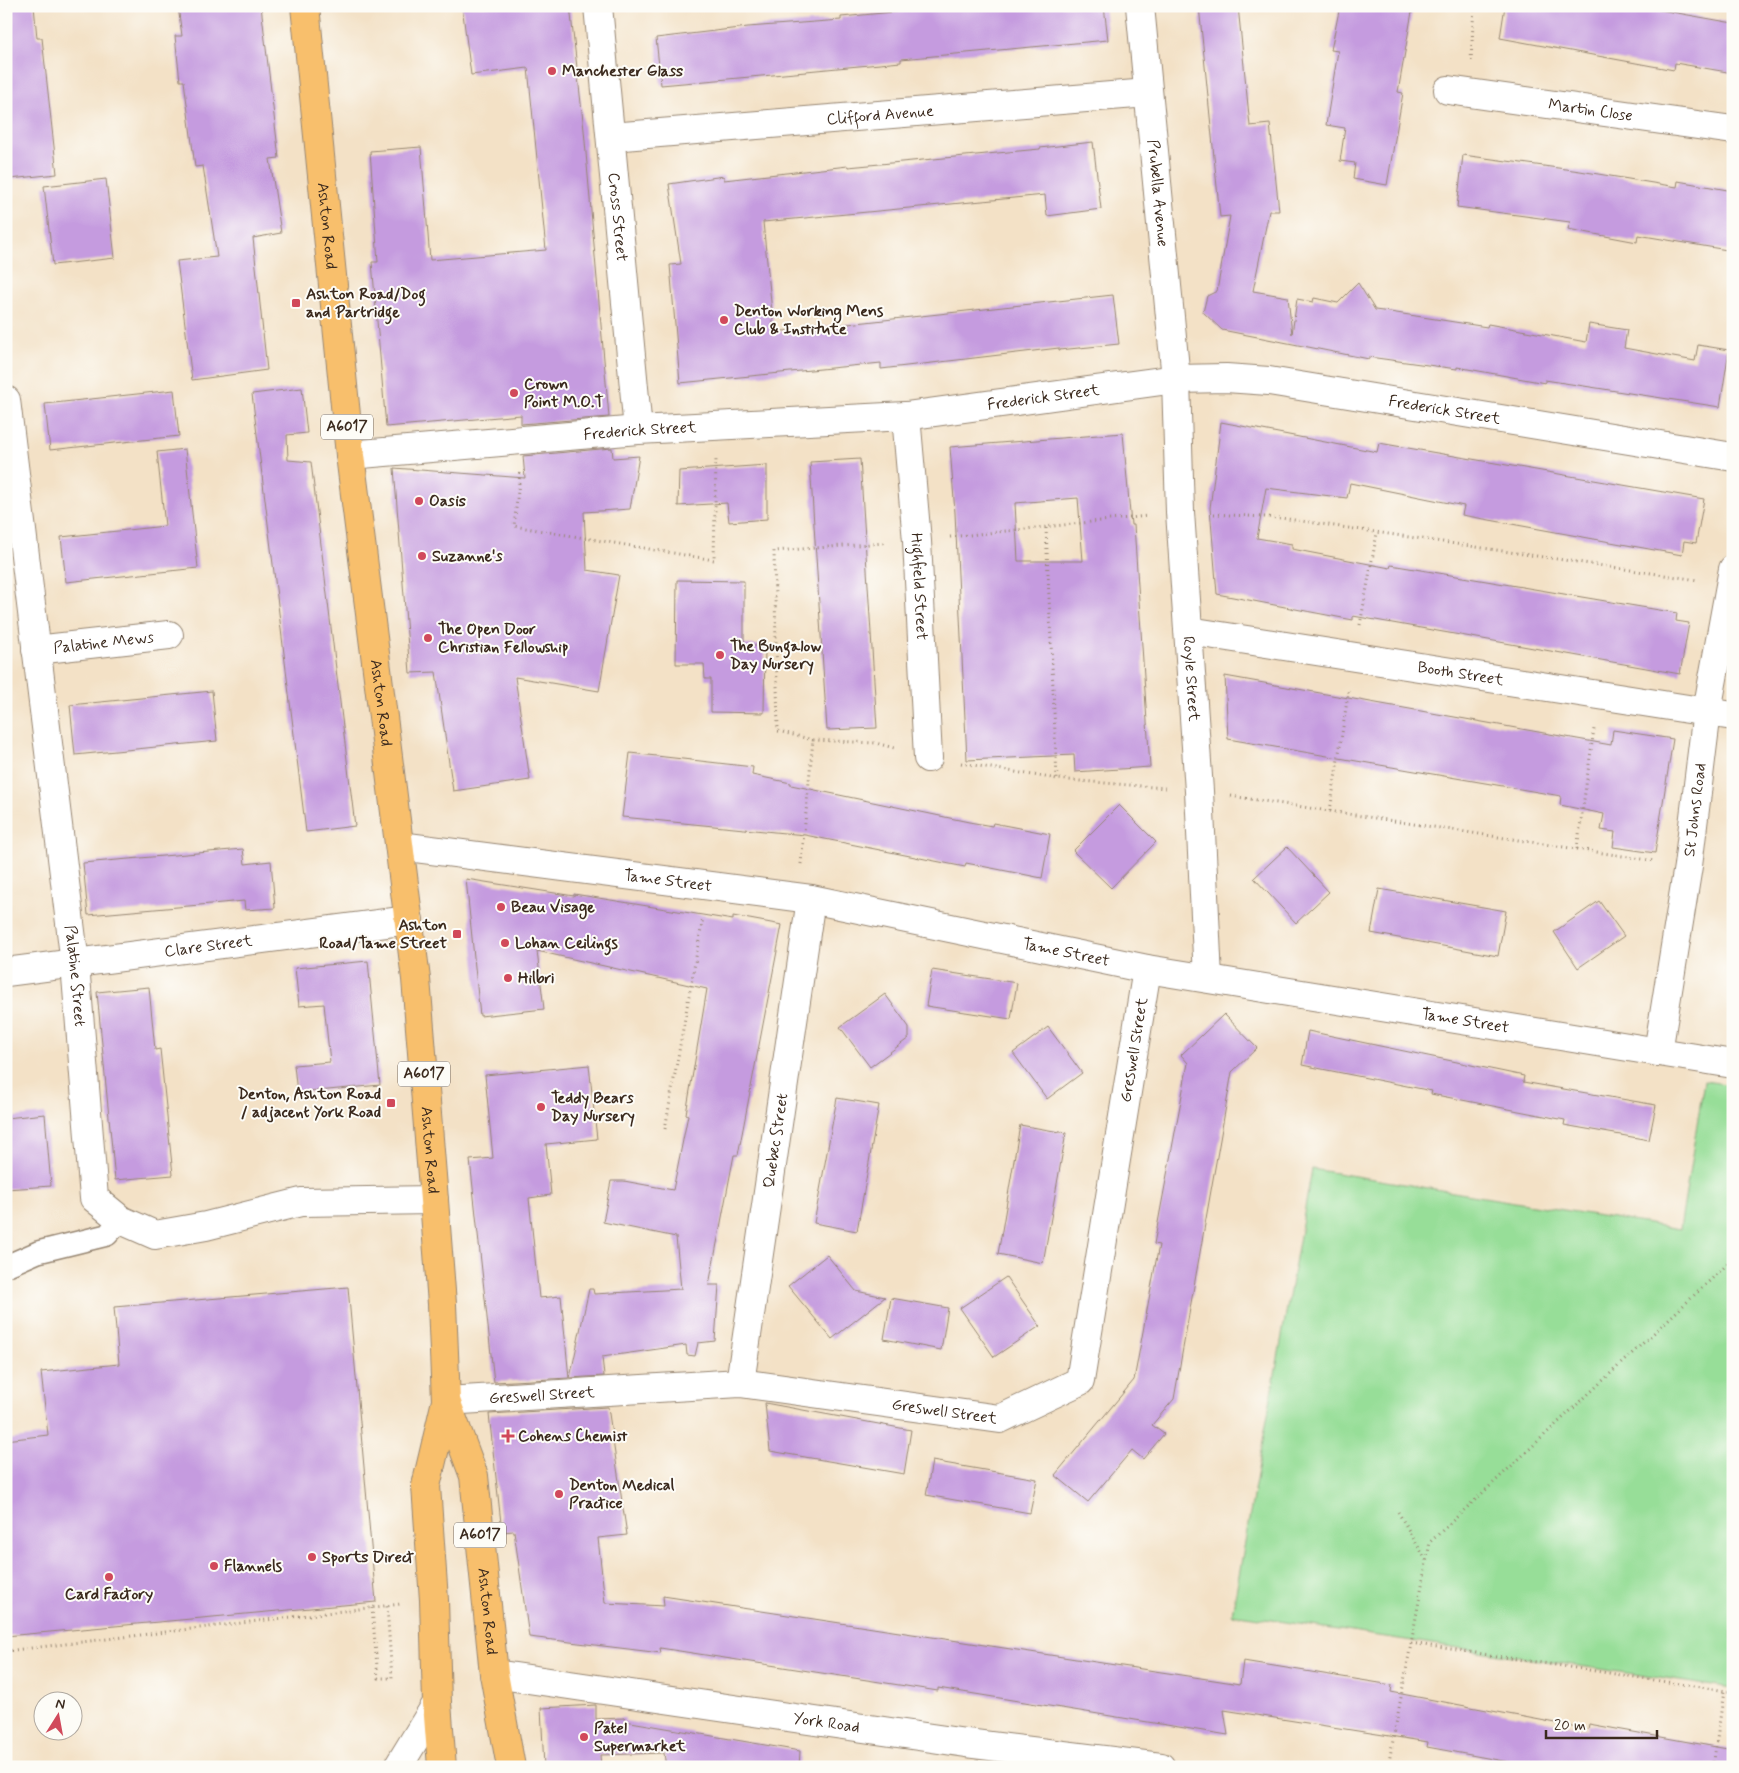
<svg xmlns="http://www.w3.org/2000/svg" width="1739" height="1773" viewBox="0 0 1739 1773" font-family="Mynerve,sans-serif">
  <style>
    .green { fill: #97de98; stroke: #69845b }
    .building { fill: #c59bdf; fill-rule: evenodd }
    .lines { fill: none; stroke-linecap: round; stroke-linejoin: round }
    .lane-casing { stroke: #978672; stroke-width: 24 }
    .street-casing { stroke: #978672; stroke-width: 30 }
    .highway-casing { stroke: #978672; stroke-width: 30 }
    .path { stroke: #978672; stroke-width: 3; stroke-dasharray: 1 4; stroke-linecap: butt }
    .lane { stroke: #fff; stroke-width: 21 }
    .street { stroke: #fff; stroke-width: 28 }
    .highway { stroke: #f8bf6c; stroke-width: 28 }
    .poi-dot { fill: #d1495b; stroke: #fdfcf7; stroke-width: 2 }
    .labels { text-anchor: middle; dominant-baseline: central; stroke-width: 4; stroke-linejoin: round; paint-order: stroke }
    .shield { fill: #fdfcf7; stroke: #75695f; stroke-width: 1 }
    .shield-label { font-size: 15px; font-weight: bold; fill: #3b2a1e }
    .poi-label { font-size: 16px; font-weight: bold; fill: #3b2a1e; stroke: #fdfcf7; text-anchor: start }
    .street-label { font-size: 16px; fill: #3b2a1e; stroke: #fdfcf7 }
  </style>
  <rect width="100%" height="100%" fill="#fdfcf7"/>
  <filter id="ink" filterUnits="userSpaceOnUse"><feTurbulence type="fractalNoise" baseFrequency=".02" numOctaves="2"/><feDisplacementMap in="SourceGraphic" scale="10" xChannelSelector="R" yChannelSelector="G"/><feConvolveMatrix kernelMatrix="1 2 1 2 8 2 1 2 1" color-interpolation-filters="sRGB"/></filter>
  <filter id="wash" filterUnits="userSpaceOnUse"><feTurbulence type="fractalNoise" baseFrequency=".0096" numOctaves="4" result="noise"/><feDisplacementMap in="SourceGraphic" scale="20" xChannelSelector="R" yChannelSelector="G"/><feGaussianBlur stdDeviation="1.12" result="paint"/><feColorMatrix in="noise" values="0 0 0 0 0 0 0 0 0 0 0 0 0 0 0 0 0 1.4 0 .05"/><feComposite in="paint" operator="in"/></filter>
  <g filter="url(#wash)">
    <rect width="100%" height="100%" fill="#f3e1c6"/>
    <path class="green" d="M1704 1081 1733 1085V1689L1232 1614 1312 1169 1680 1229Z"/>
    <g id="blocks">
      <g class="building">
        <path d="M6 6H34L37 38H42L57 174 10 179 6 146Z"/>
        <path d="M178 6H261L279 158 270 159 281 233 253 238 267 370 192 380 177 261 217 257 203 166 195 167 184 81H180L175 36H182Z"/>
        <path d="M462 6H570L584 130 609 417 521 424V415L386 427 372 262H378L370 151 421 147 430 260 546 250 528 68 471 75Z"/>
        <path d="M957 6H1104L1108 40 901 59V62L806 71V72L661 85 656 38 748 27 841 20V17Z"/>
        <path d="M1199 6H1238L1250 126 1270 124 1279 211H1269L1253 291 1288 297 1292 334 1297 299 1313 302 1314 298 1338 303 1358 283 1375 310 1390 312 1487 327 1488 324 1586 342 1589 324 1627 330 1624 348 1695 361 1698 345 1729 350 1720 407 1545 380V383L1457 367V369L1369 357V359L1222 330 1203 312 1207 296 1217 291 1230 216 1220 217Z"/>
        <path d="M1340 6H1413L1398 92 1403 93 1387 185 1353 179 1355 163 1340 161 1345 128 1326 125 1338 51 1331 50Z"/>
        <path d="M1505 6H1638L1733 23V73L1675 63 1674 70 1500 38Z"/>
        <path d="M1093 142 1101 209 1047 216 1045 195 763 222 774 332 1113 295 1119 344 1059 350V348L881 369V363L680 383 670 265 681 264 669 184 724 176V180L848 166V167L1040 149V148Z"/>
        <path d="M1463 155 1580 171 1677 187 1678 181 1733 191V251L1638 235 1637 242 1568 229 1570 222 1457 207Z"/>
        <path d="M106 179 115 258 53 265 44 186Z"/>
        <path d="M302 388 307 433 287 435 288 460 311 462 355 826 306 832 252 394Z"/>
        <path d="M174 390 179 436 50 450 45 404Z"/>
        <path d="M1221 422 1377 452 1379 443 1704 499 1696 543 1684 541 1682 555 1462 515 1464 506 1350 483 1347 498 1266 488 1257 538 1292 544V549L1390 568 1391 565 1677 613 1676 621 1689 623 1680 674 1353 616V620L1217 594 1210 508Z"/>
        <path d="M1123 433 1131 525H1134L1150 767 1075 772 1074 755 967 760 955 513 950 447ZM1078 498 1083 561H1018L1015 503Z"/>
        <path d="M612 448 613 458 639 456 630 509 584 512 587 570 619 575 599 691 515 677 530 780 453 791 436 672 410 673 394 468 525 478 523 456Z"/>
        <path d="M185 449 198 568 66 582 61 537 165 526 157 452Z"/>
        <path d="M860 459 877 728 827 730 810 462Z"/>
        <path d="M767 465V519L729 522 727 503 678 506 679 471Z"/>
        <path d="M677 580 744 581V645H765L764 713 711 712V679H705L704 664H676Z"/>
        <path d="M1225 676 1611 745 1613 730 1673 739 1655 853 1613 847 1615 832 1601 830 1604 814 1560 805 1561 796 1228 739Z"/>
        <path d="M212 691 217 741 75 755 70 705Z"/>
        <path d="M630 753 753 767 752 775 791 783V785L969 822 992 826 993 823 1050 834 1042 878 966 863 965 867 805 835 622 817Z"/>
        <path d="M1119 805 1156 842 1111 888 1073 851Z"/>
        <path d="M1287 847 1329 892 1296 923 1254 878Z"/>
        <path d="M243 849 245 864 271 861 275 908 245 910 244 901 88 915 83 863Z"/>
        <path d="M466 879 574 896V894L733 920V916L782 925 738 1155H734L709 1285H719L715 1341 698 1343 695 1356 687 1355 686 1345 602 1357 604 1376 570 1378 589 1289H593L594 1294 681 1289 676 1237 603 1222 611 1181H624L673 1190 688 1115 686 1114 707 989 537 951 544 1009 480 1016Z"/>
        <path d="M1379 889 1506 911 1498 956 1371 933Z"/>
        <path d="M1599 901 1624 936 1578 968 1554 932Z"/>
        <path d="M368 961 380 1085 297 1093 294 1065 330 1062 324 1004 299 1006 295 968Z"/>
        <path d="M932 970 1017 983 1011 1019 926 1006Z"/>
        <path d="M149 987 155 1050 160 1049 173 1175 115 1180 97 992Z"/>
        <path d="M885 994 909 1027V1038L870 1067 840 1027Z"/>
        <path d="M1224 1014 1257 1048 1232 1072 1174 1399 1152 1425 1164 1434 1143 1459 1132 1450 1088 1502 1055 1475 1134 1380 1159 1245 1154 1244 1188 1063 1181 1055Z"/>
        <path d="M1048 1027 1082 1073 1047 1099 1013 1053Z"/>
        <path d="M1308 1031 1524 1076 1523 1082 1656 1105 1649 1140 1564 1125 1565 1120 1431 1094 1432 1091 1302 1065Z"/>
        <path d="M589 1065 597 1139 546 1144 551 1195 529 1198 539 1298 561 1296 569 1378 494 1382 470 1160 493 1158 485 1075Z"/>
        <path d="M837 1098 879 1105 857 1231 814 1223Z"/>
        <path d="M45 1114 51 1186 6 1189V1118Z"/>
        <path d="M1020 1125 1066 1133 1043 1263 998 1254Z"/>
        <path d="M827 1255 856 1291 885 1297 832 1339 788 1286Z"/>
        <path d="M1006 1277 1040 1326 994 1357 960 1308Z"/>
        <path d="M348 1287 376 1602 6 1636V1440L48 1435 41 1372 119 1364 114 1307Z"/>
        <path d="M891 1298 948 1308 941 1350 884 1339Z"/>
        <path d="M765 1403 911 1430 904 1474 770 1451Z"/>
        <path d="M608 1407 627 1535 598 1538 605 1603 664 1606 663 1596 1240 1684 1243 1661 1392 1685 1391 1692 1588 1729 1589 1724 1733 1750V1767H1536L1427 1747 1428 1742 1224 1710 1228 1735 938 1688V1691L660 1648 661 1653 529 1637 514 1531 502 1532 489 1414Z"/>
        <path d="M932 1461 1037 1479 1030 1513 926 1495Z"/>
        <path d="M596 1705V1719L625 1718V1721L800 1751 799 1767H666L664 1753 600 1755 601 1767H544L541 1708Z"/>
      </g>
    </g>
  </g>
  <g filter="url(#ink)">
    <use href="#blocks" fill-opacity="0" stroke="#978672" stroke-width="1"/>
    <g class="lines">
      <g class="lane-casing">
        <path id="lane" d="M6 1266 38 1252 107 1235 121 1220"/>
      </g>
      <g class="street-casing">
        <g id="street">
          <path id="s1" d="M598 6 638 430"/>
          <path id="s2" d="M1140 6 1176 379 1180 512 1199 791 1208 978"/>
          <path id="s3" d="M1448 90 1733 130"/>
          <path id="s4" d="M611 137 1148 93"/>
          <path id="s5" d="M6 400 75 964 94 1198 121 1220 155 1235 206 1226 301 1202 434 1200"/>
          <path id="s6" d="M906 416 917 541 928 758"/>
          <path id="s7" d="M350 455 638 430 906 416 1176 379 1226 378 1269 381 1733 457"/>
          <path id="s8" d="M1189 631 1733 716"/>
          <path id="s9" d="M36 650 169 635"/>
          <path id="s10" d="M400 846 811 899 1147 969 1733 1064"/>
          <path id="s11" d="M6 972 409 920"/>
          <path id="s12" d="M1658 1052 1688 866 1707 711 1733 569"/>
          <path id="s13" d="M740 1383 811 899"/>
          <path id="s14" d="M446 1401 740 1383 1000 1419 1080 1381 1147 969"/>
          <path id="s15" d="M494 1674 966 1743 1161 1767"/>
          <path d="M398 1767 437 1703"/>
        </g>
      </g>
      <g class="highway-casing">
        <g id="highway">
          <path id="s16" d="M305 6 350 455 416 979 434 1200 442 1304 446 1401 426 1486 434 1600 437 1703 442 1767"/>
          <path id="s17" d="M446 1401 474 1476 494 1674 511 1767"/>
        </g>
      </g>
      <g class="path">
        <path d="M1471 61 1474 6"/>
        <path d="M520 473 514 526 714 560 716 458"/>
        <path d="M1214 514 1281 518 1698 580"/>
        <path d="M1046 528 1057 779"/>
        <path d="M950 537 1148 516"/>
        <path d="M1360 625 1377 533"/>
        <path d="M813 740 778 731 774 551 884 543"/>
        <path d="M961 763 1057 779 1165 788"/>
        <path d="M1231 796 1655 861"/>
        <path d="M1330 811 1349 688"/>
        <path d="M1577 849 1594 729"/>
        <path d="M801 864 813 740 876 743 894 748"/>
        <path d="M665 1129 703 918"/>
        <path d="M1398 1512 1426 1560"/>
        <path d="M372 1608 378 1678H392L387 1606"/>
        <path d="M1411 1643 1733 1692"/>
        <path d="M6 1651 401 1604"/>
        <path d="M1388 1767 1430 1542 1733 1259"/>
        <path d="M1713 1767 1724 1691"/>
      </g>
      <use href="#lane" class="lane"/>
      <use href="#street" class="street"/>
      <use href="#highway" class="highway"/>
    </g>
  </g>
  <g class="poi-dot">
    <circle cx="552" cy="71" r="5"/>
    <rect x="291" y="298" width="10" height="10" rx="2.5"/>
    <circle cx="724" cy="320" r="5"/>
    <circle cx="514" cy="393" r="5"/>
    <circle cx="419" cy="501" r="5"/>
    <circle cx="422" cy="556" r="5"/>
    <circle cx="428" cy="638" r="5"/>
    <circle cx="720" cy="655" r="5"/>
    <circle cx="501" cy="907" r="5"/>
    <rect x="452" y="929" width="10" height="10" rx="2.5"/>
    <circle cx="505" cy="943" r="5"/>
    <circle cx="508" cy="978" r="5"/>
    <rect x="386" y="1098" width="10" height="10" rx="2.5"/>
    <circle cx="541" cy="1107" r="5"/>
    <path d="M505.5 1428.5h5v5h5v5h-5v5h-5v-5h-5v-5h5z"/>
    <circle cx="559" cy="1494" r="5"/>
    <circle cx="312" cy="1557" r="5"/>
    <circle cx="214" cy="1566" r="5"/>
    <circle cx="109" cy="1577" r="5"/>
    <circle cx="584" cy="1737" r="5"/>
  </g>
  <g class="labels">
    <g class="shield">
      <rect x="321" y="414.5" width="52" height="25" rx="4"/>
      <rect x="398" y="1061.5" width="52" height="25" rx="4"/>
      <rect x="454" y="1522.5" width="52" height="25" rx="4"/>
    </g>
    <g class="shield-label">
      <text x="347" y="427">A6017</text>
      <text x="424" y="1074">A6017</text>
      <text x="480" y="1535">A6017</text>
    </g>
    <g class="poi-label">
      <text x="562" y="71">Manchester Glass</text>
      <text x="306" y="294">Ashton Road/Dog<tspan x="306" dy="18">and Partridge</tspan></text>
      <text x="734" y="311">Denton Working Mens<tspan x="734" dy="18">Club &amp; Institute</tspan></text>
      <text x="524" y="384">Crown<tspan x="524" dy="18">Point M.O.T</tspan></text>
      <text x="429" y="501">Oasis</text>
      <text x="432" y="556">Suzanne's</text>
      <text x="438" y="629">The Open Door<tspan x="438" dy="18">Christian Fellowship</tspan></text>
      <text x="730" y="646">The Bungalow<tspan x="730" dy="18">Day Nursery</tspan></text>
      <text x="511" y="907">Beau Visage</text>
      <text x="447" y="925" text-anchor="end">Ashton<tspan x="447" dy="18">Road/Tame Street</tspan></text>
      <text x="515" y="943">Lohan Ceilings</text>
      <text x="518" y="978">Hilbri</text>
      <text x="381" y="1094" text-anchor="end">Denton, Ashton Road<tspan x="381" dy="18">/ adjacent York Road</tspan></text>
      <text x="551" y="1098">Teddy Bears<tspan x="551" dy="18">Day Nursery</tspan></text>
      <text x="518" y="1436">Cohens Chemist</text>
      <text x="569" y="1485">Denton Medical<tspan x="569" dy="18">Practice</tspan></text>
      <text x="322" y="1557">Sports Direct</text>
      <text x="224" y="1566">Flannels</text>
      <text x="109" y="1594" text-anchor="middle">Card Factory</text>
      <text x="594" y="1728">Patel<tspan x="594" dy="18">Supermarket</tspan></text>
    </g>
    <g class="street-label">
      <text stroke="none"><textPath href="#s3" startOffset="144">Martin Close</textPath></text>
      <text stroke="none"><textPath href="#s4" startOffset="270">Clifford Avenue</textPath></text>
      <text stroke="none"><textPath href="#s2" startOffset="188">Prubella Avenue</textPath></text>
      <text stroke="none"><textPath href="#s1" startOffset="212">Cross Street</textPath></text>
      <text stroke="none"><textPath href="#s16" startOffset="221">Ashton Road</textPath></text>
      <text stroke="none"><textPath href="#s7" startOffset="696">Frederick Street</textPath></text>
      <text stroke="none"><textPath href="#s7" startOffset="1101">Frederick Street</textPath></text>
      <text stroke="none"><textPath href="#s7" startOffset="291">Frederick Street</textPath></text>
      <text stroke="none"><textPath href="#s6" startOffset="171">Highfield Street</textPath></text>
      <text stroke="none"><textPath href="#s9" startOffset="68">Palatine Mews</textPath></text>
      <text stroke="none"><textPath href="#s8" startOffset="275">Booth Street</textPath></text>
      <text stroke="none"><textPath href="#s2" startOffset="675">Royle Street</textPath></text>
      <text stroke="none"><textPath href="#s16" startOffset="701">Ashton Road</textPath></text>
      <text stroke="none"><textPath href="#s12" startOffset="245">St Johns Road</textPath></text>
      <text stroke="none"><textPath href="#s10" startOffset="270">Tame Street</textPath></text>
      <text stroke="none"><textPath href="#s11" startOffset="204">Clare Street</textPath></text>
      <text stroke="none"><textPath href="#s10" startOffset="675">Tame Street</textPath></text>
      <text stroke="none"><textPath href="#s5" startOffset="580">Palatine Street</textPath></text>
      <text stroke="none"><textPath href="#s10" startOffset="1080">Tame Street</textPath></text>
      <text stroke="none"><textPath href="#s14" startOffset="981">Greswell Street</textPath></text>
      <text stroke="none"><textPath href="#s13" startOffset="245">Quebec Street</textPath></text>
      <text stroke="none"><textPath href="#s16" startOffset="1151">Ashton Road</textPath></text>
      <text stroke="none"><textPath href="#s14" startOffset="96">Greswell Street</textPath></text>
      <text stroke="none"><textPath href="#s14" startOffset="501">Greswell Street</textPath></text>
      <text stroke="none"><textPath href="#s17" startOffset="216">Ashton Road</textPath></text>
      <text stroke="none"><textPath href="#s15" startOffset="336">York Road</textPath></text>
    </g>
  </g>
  <rect width="1739" height="1773" fill="none" stroke="#fdfcf7" stroke-width="25"/>
  <g transform="translate(58 1716) rotate(11)"><circle r="24" fill="#fdfcf7" stroke="#afa8a0"/>
  <path d="M0-4L9 19L0 12L-9 19Z" fill="#d1495b"/>
  <text y="-8" font-size="14" font-weight="bold" text-anchor="middle" fill="#3b2a1e">N</text>
  </g>
  <path d="M1546 1730v8h111v-8" fill="none" stroke="#3b2a1e" stroke-width="2.5"/>
  <text x="1554" y="1730" font-size="15" fill="#3b2a1e" stroke="#fdfcf7" stroke-width="4" paint-order="stroke">20 m</text>
</svg>
